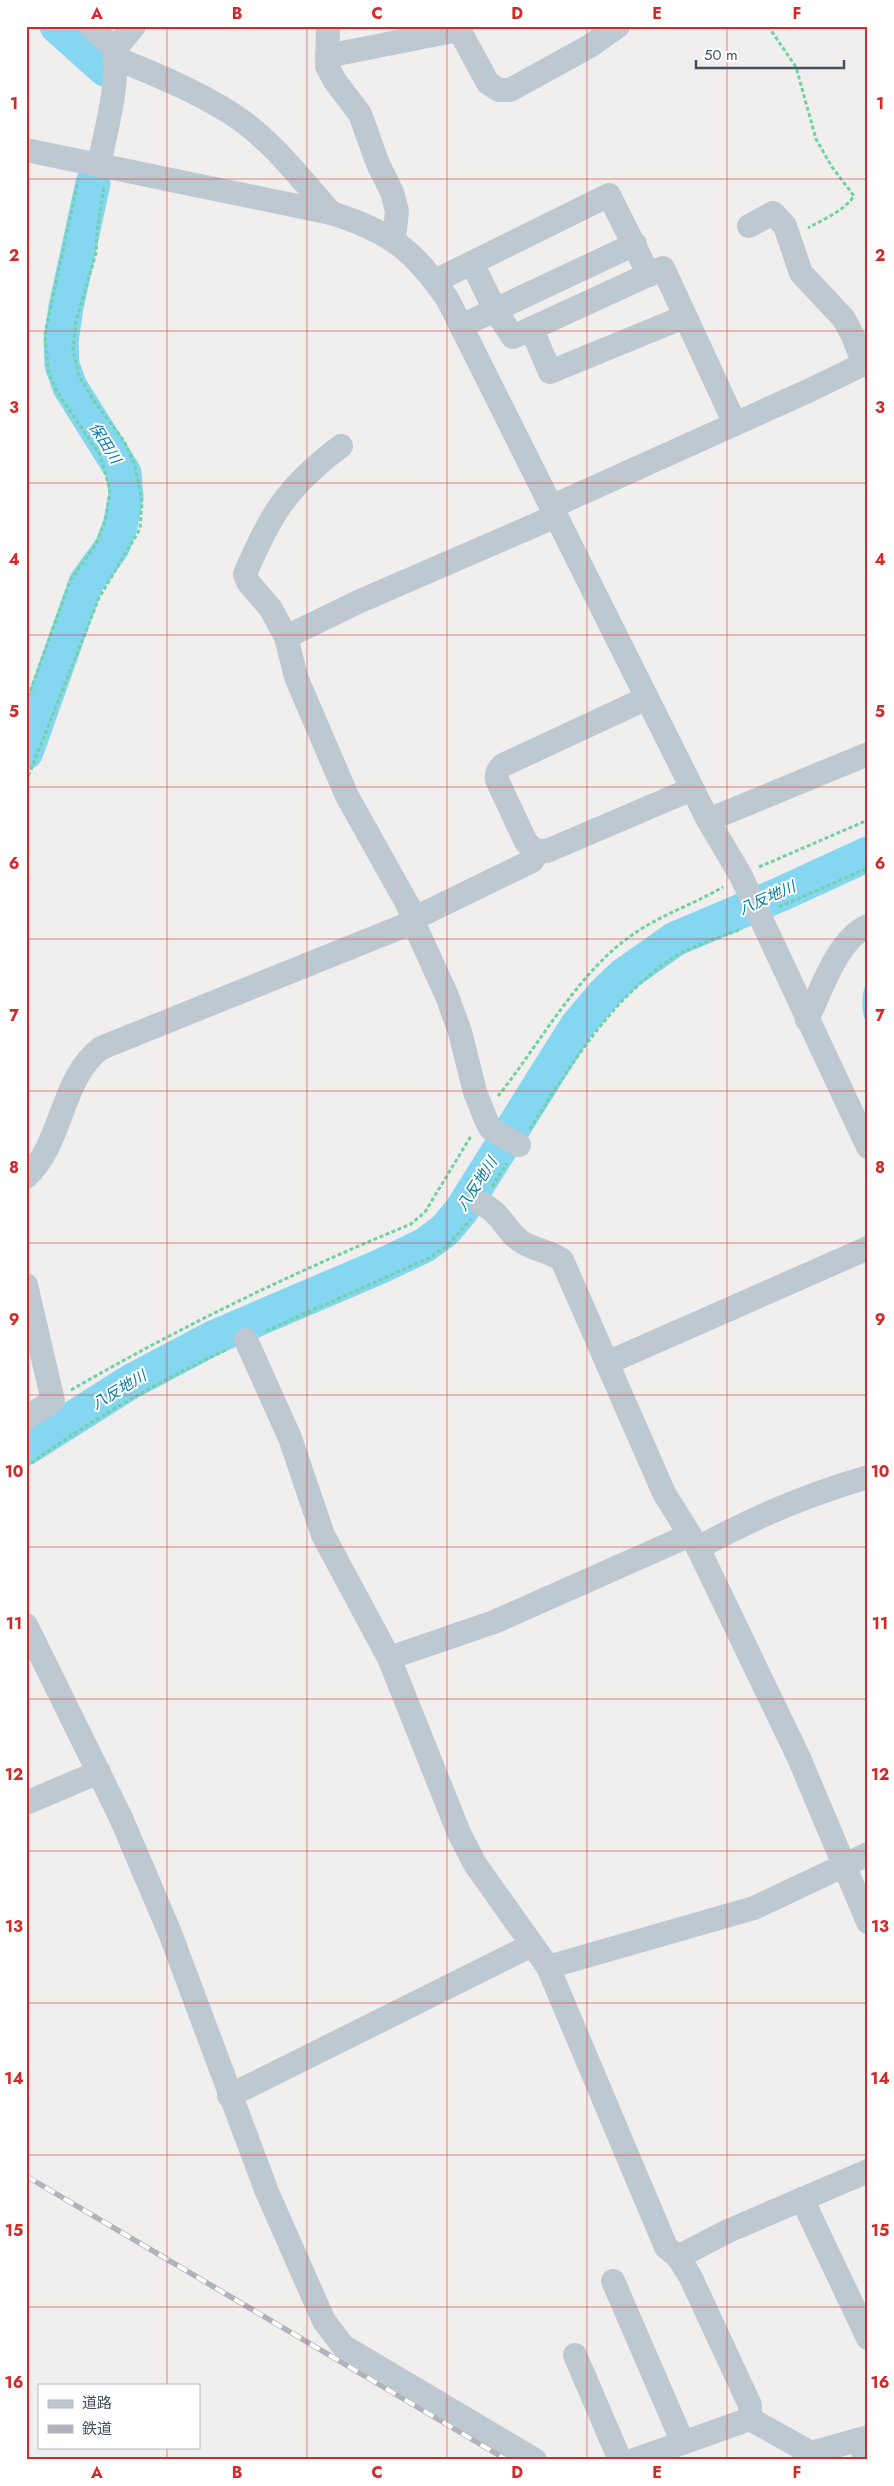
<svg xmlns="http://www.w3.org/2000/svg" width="894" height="2486" viewBox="0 0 894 2486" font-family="Jost,'Noto Sans JP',sans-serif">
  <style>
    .water { fill: #85d6f1 }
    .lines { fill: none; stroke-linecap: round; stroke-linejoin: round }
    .river { stroke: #85d6f1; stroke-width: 35 }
    .path { stroke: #70d1a6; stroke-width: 3; stroke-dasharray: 4 2.5; stroke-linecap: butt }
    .street { stroke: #bec8d1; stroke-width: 24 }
    .rail-casing { stroke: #b0b3b9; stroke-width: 5.5 }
    .rail { stroke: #fff; stroke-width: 4; stroke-dasharray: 11; stroke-linecap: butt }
    .grid { fill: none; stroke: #d62828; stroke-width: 1; stroke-opacity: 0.55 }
    .labels { text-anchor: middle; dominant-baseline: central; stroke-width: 4; stroke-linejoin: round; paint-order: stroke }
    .water-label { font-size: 15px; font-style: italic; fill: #057aa1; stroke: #fff }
    .neatline { fill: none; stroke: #d62828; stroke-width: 2 }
    .grid-label { font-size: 16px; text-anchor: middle; font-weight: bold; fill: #d62828 }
  </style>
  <rect width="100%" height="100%" fill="#f1eeee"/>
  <path class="water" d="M868 976V1028C860 1010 861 995 868 976Z"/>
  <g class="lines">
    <g class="river">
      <path d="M57 26 105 69"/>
      <path d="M26 752 86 583 112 547 120 526 126 496 124 473 70 387 62 365 61 341 66 307 93 183"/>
      <path d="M26 1448 130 1382 215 1337 379 1267 425 1245 445 1230 461 1211 577 1026 604 994 624 975 675 939 781 894 868 854"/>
    </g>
    <g class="path">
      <path d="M768 26 796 67 816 139 832 167 854 196C844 211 824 219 808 228"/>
      <path d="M26 703 70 581 96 544 106 518 110 490 100 455 57 392 48 370 45 334 78 181"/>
      <path d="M26 782 99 598 140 529 142 502 135 466 124 441 96 404 79 376 73 350 76 321 96 253 97 232 104 187"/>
      <path d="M759 867 868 820"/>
      <path d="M779 907 868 868"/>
      <path d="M498 1096C540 1044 579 970 635 933 663 914 694 904 723 887"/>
      <path d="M530 1129C568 1069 609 1002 668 961 690 946 717 938 742 929"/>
      <path d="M492 1187 507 1163"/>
      <path d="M266 1331 429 1258 448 1245 471 1219"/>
      <path d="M71 1390C180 1327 294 1272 411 1224L425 1212 471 1136"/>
      <path d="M26 1467C90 1420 157 1382 228 1349"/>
    </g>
    <g class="street">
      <path d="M90 26 115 49C118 88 107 126 99 164"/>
      <path d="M328 26 327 66 335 81 360 114 378 164 392 192 397 211 394 240"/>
      <path d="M457 26 488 83 499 90H510L590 46 618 26"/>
      <path d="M115 49 134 26"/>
      <path d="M327 56 458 30"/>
      <path d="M115 58C155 74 196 91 232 114 271 139 301 179 331 213"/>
      <path d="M26 150 331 213C389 231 414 250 448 300L708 820 741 876 868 1147"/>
      <path d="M749 226 773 213 785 226 801 273 844 319 853 336 864 364"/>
      <path d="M472 263 495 310 513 337 663 268 735 424"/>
      <path d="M435 281 609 195 649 275"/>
      <path d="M461 326 635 244"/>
      <path d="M532 330 550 372 684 317"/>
      <path d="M341 446C287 487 271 513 245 574L248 582 271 609 286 637 296 677 347 796 409 907 416 928 447 996 460 1032 475 1092 487 1122 491 1129 519 1145"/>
      <path d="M551 507 808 391 868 362"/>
      <path d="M286 637 358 602 556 516"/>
      <path d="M647 698 503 765C498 770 496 773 497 780L526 842 534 850 547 851 692 789"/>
      <path d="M708 820 868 754"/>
      <path d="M807 1020C821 991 837 939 868 926"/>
      <path d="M26 1177C64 1142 60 1079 101 1048L406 925 421 915 532 861 539 852"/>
      <path d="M482 1204C501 1213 504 1228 519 1240 532 1250 548 1250 562 1260L664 1493 698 1548 799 1758 868 1922"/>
      <path d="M26 1285 53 1401 26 1418"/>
      <path d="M246 1340 290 1438 323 1535 389 1658 459 1833 475 1864 548 1967 666 2247 678 2257 690 2276 750 2405V2419"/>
      <path d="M607 1363 868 1248"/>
      <path d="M698 1548C752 1518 809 1494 868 1477"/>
      <path d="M26 1625 121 1818 170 1933 267 2192 324 2321 343 2346 535 2460"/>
      <path d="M389 1658 494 1622 690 1535"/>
      <path d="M26 1803 99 1772"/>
      <path d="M548 1967 754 1908 868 1854"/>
      <path d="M229 2096 532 1945"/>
      <path d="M802 2199 868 2338"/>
      <path d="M678 2257 728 2231 868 2171"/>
      <path d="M613 2281 683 2443"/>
      <path d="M575 2355 620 2460"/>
      <path d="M858 2441 867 2460"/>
      <path d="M634 2460 750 2419 811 2453 868 2437"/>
    </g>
    <g class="rail-casing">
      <path id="rail" d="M26 2176 507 2460"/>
    </g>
    <use href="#rail" class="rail"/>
  </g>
  <path class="grid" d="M167 26V2385M307 26V2460M447 26V2460M587 26V2460M727 26V2460M26 179H868M26 331H868M26 483H868M26 635H868M26 787H868M26 939H868M26 1091H868M26 1243H868M26 1395H868M26 1547H868M26 1699H868M26 1851H868M26 2003H868M26 2155H868M26 2307H868M167 2447V2460"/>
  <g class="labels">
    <g class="water-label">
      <text transform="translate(105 443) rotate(58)">保田川</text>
      <text transform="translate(767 898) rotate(-24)">八反地川</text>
      <text transform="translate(477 1184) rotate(-57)">八反地川</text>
      <text transform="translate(119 1390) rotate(-31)">八反地川</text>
    </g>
  </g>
  <rect width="894" height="2486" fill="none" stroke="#ffffff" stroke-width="55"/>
  <rect x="38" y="2384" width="162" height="65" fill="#ffffff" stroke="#b5b9be"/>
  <rect x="48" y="2400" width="25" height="8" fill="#bec8d1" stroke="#b5b9be"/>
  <text x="82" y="2408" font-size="15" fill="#46515d">道路</text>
  <rect x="48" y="2425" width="25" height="8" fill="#b0b3b9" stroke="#b5b9be"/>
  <text x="82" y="2434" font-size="15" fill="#46515d">鉄道</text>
  <path d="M696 60v8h148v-8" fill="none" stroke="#46515d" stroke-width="2.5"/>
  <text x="704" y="60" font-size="15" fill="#46515d" stroke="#ffffff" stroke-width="4" paint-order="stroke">50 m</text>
  <rect x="28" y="28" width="838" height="2430" class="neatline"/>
  <g class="grid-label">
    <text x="97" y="19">A</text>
    <text x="237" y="19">B</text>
    <text x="377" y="19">C</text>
    <text x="517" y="19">D</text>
    <text x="657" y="19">E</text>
    <text x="797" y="19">F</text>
    <text x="14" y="109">1</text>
    <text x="880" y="109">1</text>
    <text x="14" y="261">2</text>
    <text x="880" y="261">2</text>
    <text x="14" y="413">3</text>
    <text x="880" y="413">3</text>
    <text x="14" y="565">4</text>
    <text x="880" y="565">4</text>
    <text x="14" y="717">5</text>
    <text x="880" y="717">5</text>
    <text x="14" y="869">6</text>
    <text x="880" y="869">6</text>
    <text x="14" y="1021">7</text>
    <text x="880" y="1021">7</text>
    <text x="14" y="1173">8</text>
    <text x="880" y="1173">8</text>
    <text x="14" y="1325">9</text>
    <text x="880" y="1325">9</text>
    <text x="14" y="1477">10</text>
    <text x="880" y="1477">10</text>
    <text x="14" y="1629">11</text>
    <text x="880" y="1629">11</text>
    <text x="14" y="1780">12</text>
    <text x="880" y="1780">12</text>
    <text x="14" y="1932">13</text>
    <text x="880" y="1932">13</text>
    <text x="14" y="2084">14</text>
    <text x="880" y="2084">14</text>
    <text x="14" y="2236">15</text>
    <text x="880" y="2236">15</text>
    <text x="14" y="2388">16</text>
    <text x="880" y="2388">16</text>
    <text x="97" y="2478">A</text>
    <text x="237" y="2478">B</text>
    <text x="377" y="2478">C</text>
    <text x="517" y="2478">D</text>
    <text x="657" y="2478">E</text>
    <text x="797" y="2478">F</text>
  </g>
</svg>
